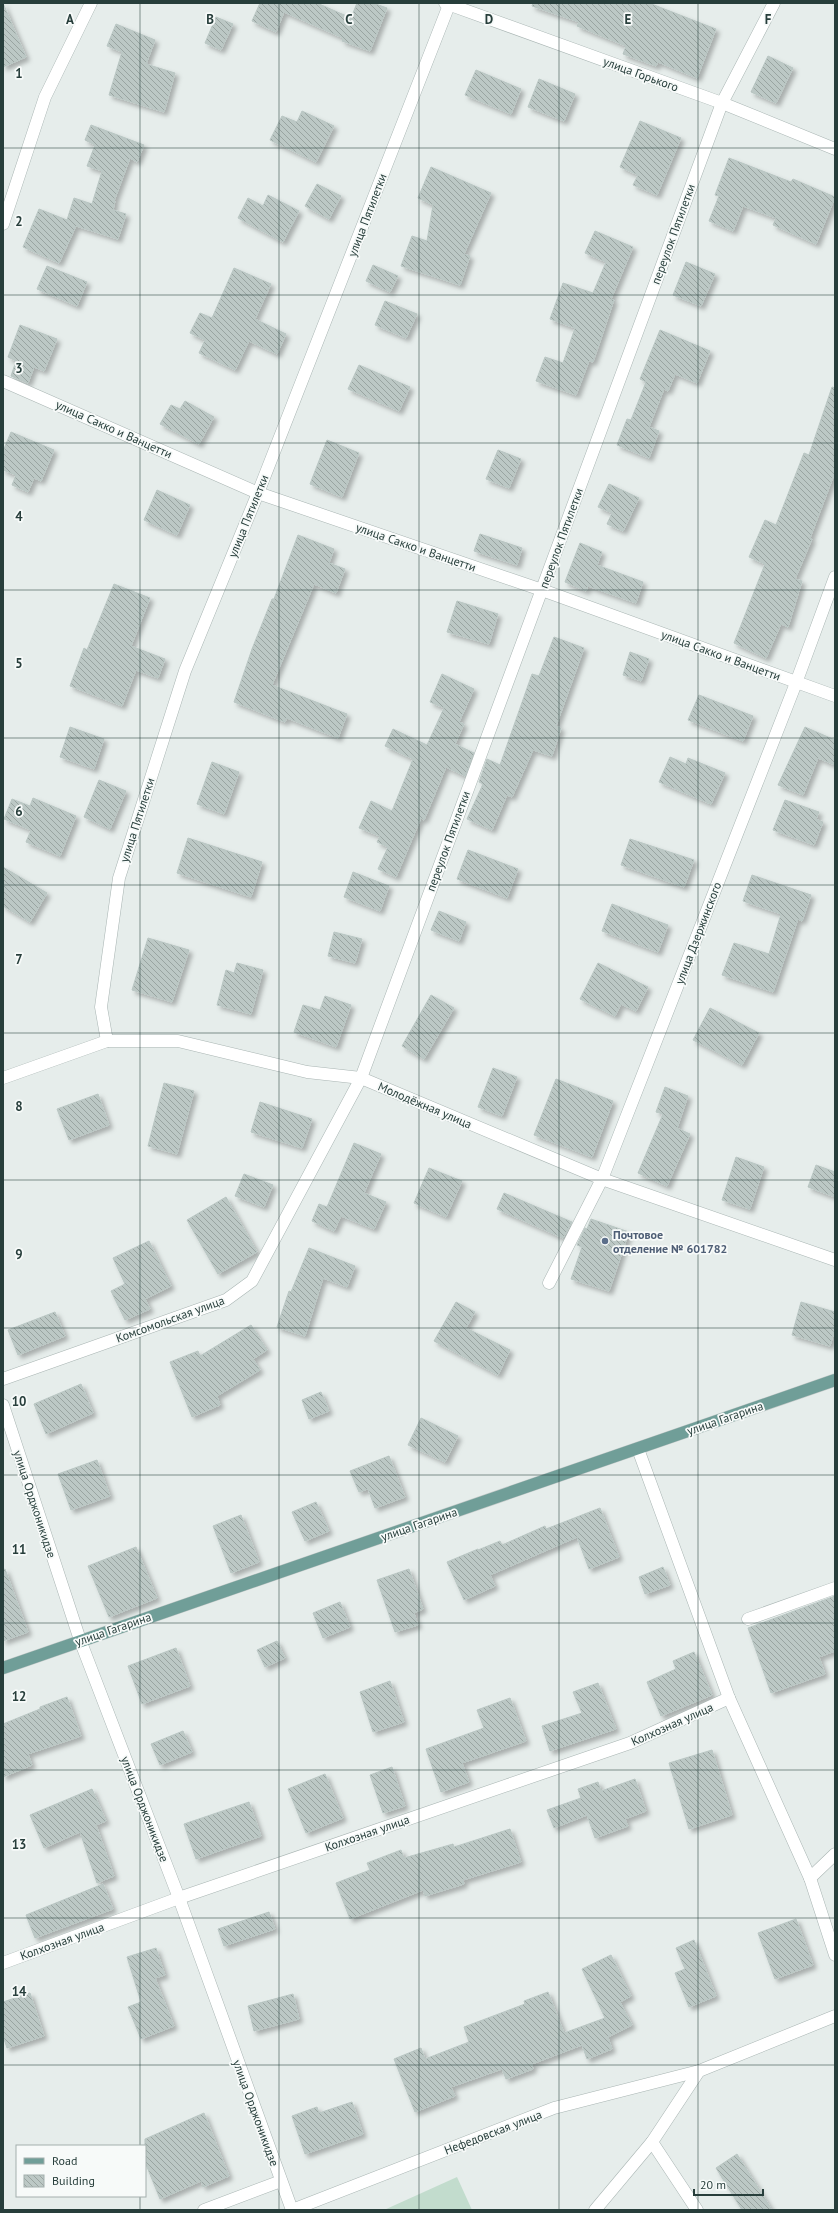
<svg xmlns="http://www.w3.org/2000/svg" width="838" height="2213" viewBox="0 0 838 2213" font-family="'PT Sans',sans-serif">
  <style>
    .garden { fill: #c2dccd }
    .building { fill: url(#building-back-hatch); stroke: #b9c6c3; filter: url(#shadow) }
    .lines { fill: none; stroke-linecap: round; stroke-linejoin: round }
    .minor-casing { stroke: #a9b5b3; stroke-width: 13 }
    .major-casing { stroke: #c3c9c8; stroke-width: 13 }
    .minor { stroke: #fff; stroke-width: 12 }
    .major { stroke: #709e98; stroke-width: 12 }
    .grid { fill: none; stroke: #273e3b; stroke-width: 1; stroke-opacity: 0.55 }
    .service-dot { fill: #5c6f8a; stroke: #f7faf9; stroke-width: 1.5 }
    .labels { text-anchor: middle; dominant-baseline: central; stroke-width: 3.5; stroke-linejoin: round; paint-order: stroke }
    .street-label { font-size: 12px; fill: #273e3b; stroke: #f7faf9 }
    .service-label { font-size: 12px; font-weight: bold; fill: #4e5e75; stroke: #f7faf9; text-anchor: start }
    .grid-label { font-size: 13px; text-anchor: middle; font-weight: bold; fill: #273e3b; stroke: #f7faf9; stroke-width: 3.5; stroke-linejoin: round; paint-order: stroke }
  </style>
  <defs>
    <pattern id="building-back-hatch" width="6" height="6" patternUnits="userSpaceOnUse"><rect width="6" height="6" fill="#bcc8c5"/><path d="M-1 5l2 2M0 0l6 6M5-1l2 2" fill="none" stroke="#99a4a1"/></pattern>
    <filter id="shadow"><feDropShadow dx="3.5" dy="3.5" stdDeviation="2" flood-color="#0004"/></filter>
  </defs>
  <rect width="100%" height="100%" fill="#e6edeb"/>
  <path class="garden" d="M457 2177 472 2210H384Z"/>
  <g class="building">
    <path d="M3 3 26 57 3 67Z"/>
    <path d="M260 3H317L351 18 357 3H373L387 8 370 51 342 41 343 38 284 12 276 32 252 21Z"/>
    <path d="M533 3H649L716 29 697 78 658 62 656 66 623 54 626 46 577 26 579 22 532 6Z"/>
    <path d="M216 17 233 24 221 50 205 43Z"/>
    <path d="M116 24 155 40 146 64 175 73 164 112 109 95 122 52 107 46Z"/>
    <path d="M768 56 793 68 776 103 751 92Z"/>
    <path d="M476 70 521 89 511 114 465 95Z"/>
    <path d="M539 79 575 94 564 121 528 107Z"/>
    <path d="M302 111 334 126 316 162 270 140 282 116 297 122Z"/>
    <path d="M640 121 681 138 657 195 633 185 638 175 620 167Z"/>
    <path d="M91 125 144 145 137 162 130 158 114 201H115L113 210 126 214 118 239 76 226 59 263 23 247 39 209 67 220 74 198 92 204 102 171 87 166 95 145 85 140Z"/>
    <path d="M729 158 791 182 793 179 835 197 816 244 773 225 776 218 743 206 733 231 709 221 719 196 715 195Z"/>
    <path d="M431 167 491 193 464 254 470 256 460 285 401 266 412 236 427 241 433 205 418 198Z"/>
    <path d="M317 184 341 196 329 219 305 206Z"/>
    <path d="M268 195 299 211 283 242 238 218 248 198 263 206Z"/>
    <path d="M595 231 633 247 611 299 614 300 593 362 589 361 576 395 536 381 545 357 563 363 575 328 550 319 563 283 593 293 606 262 585 253Z"/>
    <path d="M686 262 715 274 701 306 673 295Z"/>
    <path d="M373 265 398 276 390 292 366 281Z"/>
    <path d="M47 266 87 282 77 306 37 289Z"/>
    <path d="M234 268 271 284 255 319 286 334 277 354 249 341 235 370 199 353 205 340 190 333 200 313 212 318Z"/>
    <path d="M385 301 417 314 406 338 375 325Z"/>
    <path d="M20 325 57 339 44 371 34 367 28 383 11 376 16 361 8 357Z"/>
    <path d="M660 330 710 351 697 383 675 374 668 391 664 389 649 427 659 431 649 458 617 445 627 419 631 420 646 382 640 379Z"/>
    <path d="M359 365 410 387 399 411 348 389Z"/>
    <path d="M832 387 835 388V472L810 538 812 539 795 579 802 581 788 627 781 624 766 658 734 643 765 564 749 557 765 520 776 525 804 453 809 455Z"/>
    <path d="M185 401 214 417 199 444 160 424 171 405 180 409Z"/>
    <path d="M11 432 54 450 41 481 34 478 28 492 12 485 16 475 3 470V451Z"/>
    <path d="M327 440 359 453 342 497 310 484Z"/>
    <path d="M498 450 521 459 509 488 486 479Z"/>
    <path d="M609 484 639 498 623 531 607 524 612 513 598 507Z"/>
    <path d="M157 490 190 505 177 535 144 520Z"/>
    <path d="M480 534 522 548 517 565 474 551Z"/>
    <path d="M298 535 334 549 329 563 345 569 336 593 314 584 272 685 347 714 338 738 287 718 285 722 234 702 252 649 272 599H274Z"/>
    <path d="M580 543 602 552 597 565 643 582 636 603 588 586 586 591 565 582Z"/>
    <path d="M114 584 150 598 131 646 165 659 158 678 136 670 122 706 70 686 84 648 87 650Z"/>
    <path d="M457 601 498 614 489 644 447 632Z"/>
    <path d="M554 637 584 648 556 726 561 728 552 756 533 750 512 797 507 795 492 830 467 819 483 784 479 782 487 759 500 765 532 674 539 676Z"/>
    <path d="M630 652 649 659 641 681 623 675Z"/>
    <path d="M442 674 474 689 459 722 464 724 455 744 474 753 465 776 446 767 424 820 421 818 396 877 378 869 388 847 377 842 380 836 359 828 371 801 392 811 413 759 385 746 393 729 427 745 444 708 430 702Z"/>
    <path d="M699 695 753 716 743 741 688 720Z"/>
    <path d="M70 727 104 739 94 769 60 757Z"/>
    <path d="M805 727 835 740V765L818 758 803 795 778 785Z"/>
    <path d="M670 757 686 764 688 758 725 773 711 804 659 782Z"/>
    <path d="M212 762 239 772 224 814 197 804Z"/>
    <path d="M99 780 126 791 110 829 84 817Z"/>
    <path d="M33 798 76 816 60 856 26 842 31 830 4 819 12 799 30 806Z"/>
    <path d="M785 800 819 812 816 819 823 822 814 845 773 830Z"/>
    <path d="M188 838 262 862 251 897 177 873Z"/>
    <path d="M630 839 694 860 684 887 621 865Z"/>
    <path d="M468 850 518 869 507 898 457 879Z"/>
    <path d="M3 867 47 893 30 922 3 906Z"/>
    <path d="M353 872 389 886 380 911 344 897Z"/>
    <path d="M752 875 811 895 802 921 798 919 784 960 779 958 784 960 773 992 722 975 734 943 769 954 781 914 743 901Z"/>
    <path d="M612 904 668 925 658 952 602 931Z"/>
    <path d="M439 911 466 922 459 941 431 930Z"/>
    <path d="M334 932 362 939 355 963 328 956Z"/>
    <path d="M148 938 189 950 172 1002 132 990Z"/>
    <path d="M237 963 263 970 251 1014 217 1005 226 970 234 973Z"/>
    <path d="M598 963 648 987 636 1011 621 1004 615 1016 580 999Z"/>
    <path d="M431 995 454 1008 424 1059 402 1046Z"/>
    <path d="M325 996 351 1005 336 1047 294 1032 303 1005 320 1010Z"/>
    <path d="M710 1008 759 1033 742 1065 693 1040Z"/>
    <path d="M493 1068 517 1077 502 1116 478 1107Z"/>
    <path d="M556 1079 613 1101 592 1157 534 1135Z"/>
    <path d="M164 1083 194 1091 177 1154 148 1146Z"/>
    <path d="M665 1087 688 1096 677 1128 690 1134 667 1186 638 1173 663 1114 656 1112Z"/>
    <path d="M98 1094 109 1125 69 1140 57 1109Z"/>
    <path d="M260 1102 312 1119 302 1148 251 1132Z"/>
    <path d="M354 1143 381 1154 364 1193 386 1202 374 1229 341 1216 334 1231 312 1221 319 1204 327 1207Z"/>
    <path d="M736 1157 764 1167 750 1209 722 1200Z"/>
    <path d="M816 1165 835 1172V1197L808 1187Z"/>
    <path d="M429 1168 462 1181 446 1217 414 1203Z"/>
    <path d="M244 1174 273 1185 264 1207 235 1196Z"/>
    <path d="M504 1193 572 1222 563 1238 497 1209Z"/>
    <path d="M226 1197 257 1252 218 1274 187 1220Z"/>
    <path d="M591 1219 629 1232 609 1291 571 1279 582 1247 577 1245 585 1228 587 1229Z"/>
    <path d="M149 1241 171 1286 145 1299 150 1309 125 1320 111 1291 125 1284 113 1258Z"/>
    <path d="M309 1248 355 1266 347 1287 323 1278 305 1336 277 1327 289 1291 291 1292Z"/>
    <path d="M456 1302 475 1312 466 1328 510 1350 498 1375 434 1341Z"/>
    <path d="M801 1302 835 1312V1328L830 1346 792 1335Z"/>
    <path d="M55 1312 65 1336 18 1355 8 1330Z"/>
    <path d="M251 1325 267 1350 253 1359 260 1370 217 1396 220 1405 192 1417 170 1362 198 1351 200 1356Z"/>
    <path d="M81 1384 93 1413 46 1434 34 1404Z"/>
    <path d="M321 1392 329 1411 309 1419 302 1400Z"/>
    <path d="M421 1418 458 1436 445 1462 408 1445Z"/>
    <path d="M389 1456 405 1497 375 1508 368 1489 359 1492 350 1471Z"/>
    <path d="M97 1460 110 1496 71 1510 58 1474Z"/>
    <path d="M316 1502 329 1531 305 1541 292 1512Z"/>
    <path d="M600 1508 619 1557 589 1569 577 1537 490 1575 495 1586 464 1600 447 1562 478 1549V1550L500 1541 502 1545 545 1526 546 1529Z"/>
    <path d="M241 1515 259 1562 231 1573 213 1526Z"/>
    <path d="M136 1547 157 1598 109 1617 88 1566Z"/>
    <path d="M663 1567 670 1585 645 1594 639 1577Z"/>
    <path d="M5 1569 28 1632 3 1641V1570Z"/>
    <path d="M409 1569 423 1609 414 1613 418 1625 395 1632 377 1580Z"/>
    <path d="M835 1596V1651L819 1657 825 1674 771 1693 748 1628Z"/>
    <path d="M340 1602 350 1627 323 1638 313 1613Z"/>
    <path d="M277 1641 285 1658 265 1667 257 1650Z"/>
    <path d="M176 1648 190 1686 142 1704 128 1666Z"/>
    <path d="M694 1652 712 1695 661 1716 647 1682 676 1669 673 1661Z"/>
    <path d="M390 1681 404 1722 373 1732 360 1692Z"/>
    <path d="M598 1683 616 1729 550 1751 542 1726 582 1713 573 1692Z"/>
    <path d="M67 1697 81 1736 28 1754 32 1765 3 1777V1724L40 1709V1707Z"/>
    <path d="M510 1698 526 1741 462 1763 469 1782 441 1792 426 1749 484 1728 477 1710Z"/>
    <path d="M183 1731 192 1752 160 1765 151 1744Z"/>
    <path d="M712 1750 732 1815 689 1829 669 1763Z"/>
    <path d="M392 1767 405 1806 383 1813 370 1775Z"/>
    <path d="M325 1774 343 1818 306 1833 288 1789Z"/>
    <path d="M635 1779 646 1811 625 1819 628 1826 595 1838 587 1815 554 1828 547 1810 581 1798 578 1789 598 1782 601 1791Z"/>
    <path d="M92 1789 106 1821 96 1825 114 1876 97 1883 80 1832 44 1848 30 1815Z"/>
    <path d="M249 1802 261 1836 196 1859 184 1824Z"/>
    <path d="M510 1829 521 1862 463 1880 464 1884 425 1896 423 1890 350 1919 336 1883 370 1870 367 1863 401 1850 404 1858 453 1844 454 1847Z"/>
    <path d="M103 1884 113 1909 35 1938 26 1915Z"/>
    <path d="M269 1912 275 1929 224 1946 218 1929Z"/>
    <path d="M796 1919 813 1965 775 1979 758 1933Z"/>
    <path d="M694 1940 716 1996 689 2007 675 1973 685 1969 676 1948Z"/>
    <path d="M156 1948 165 1975 155 1978 174 2026 141 2039 128 2007 141 2002 127 1957Z"/>
    <path d="M611 1955 631 1996 620 2002 632 2025 608 2037 612 2049 587 2059 582 2045 532 2064 533 2069 506 2079 502 2069 451 2087 455 2096 415 2112 394 2059 421 2048 425 2059 469 2042 464 2027 525 2004 524 2001 548 1992 564 2033 605 2018 582 1969Z"/>
    <path d="M30 1993 44 2036 7 2048 3 2036V2002Z"/>
    <path d="M293 1994 299 2019 254 2031 248 2006Z"/>
    <path d="M352 2102 363 2134 305 2154 292 2116 317 2107 319 2113Z"/>
    <path d="M204 2113 229 2176 203 2187 201 2181 160 2199 145 2162V2139Z"/>
    <path d="M737 2154 772 2210H742L716 2168Z"/>
  </g>
  <g class="lines">
    <g class="minor-casing">
      <g id="minor">
        <path d="M445 3 722 103 835 149"/>
        <path d="M3 224 45 97 91 3"/>
        <path d="M3 381 258 493 542 590 835 696"/>
        <path d="M107 1041 101 1007 119 878 185 671 258 493 449 5"/>
        <path d="M3 1078 107 1041H178L307 1072 361 1078 602 1179 835 1260"/>
        <path d="M549 1283 602 1179 796 683 835 577"/>
        <path d="M3 1379 226 1300 252 1281 361 1078 722 103 774 3"/>
        <path d="M3 1405 80 1640 179 1898 292 2210"/>
        <path d="M638 1449 729 1698 810 1878"/>
        <path d="M748 1619 835 1588"/>
        <path d="M835 1854 810 1878 835 1955"/>
        <path d="M3 1963 179 1898 630 1743 729 1698"/>
        <path d="M652 2142 697 2210"/>
        <path d="M204 2210 281 2181"/>
        <path d="M292 2210 554 2108 699 2071 835 2016"/>
        <path d="M595 2210 652 2142 699 2071"/>
      </g>
    </g>
    <g class="major-casing">
      <path id="major" d="M3 1668 835 1380"/>
    </g>
    <use href="#minor" class="minor"/>
    <use href="#major" class="major"/>
  </g>
  <path class="grid" d="M140 3V2146M279 3V2210M419 3V2210M559 3V2210M698 3V2210M3 148H835M3 295H835M3 443H835M3 590H835M3 738H835M3 885H835M3 1033H835M3 1180H835M3 1328H835M3 1475H835M3 1623H835M3 1770H835M3 1918H835M3 2065H835M140 2196V2210"/>
  <circle class="service-dot" cx="605" cy="1241" r="4"/>
  <g class="labels">
    <g class="street-label">
      <text transform="translate(641 74) rotate(20)">улица Горького</text>
      <text transform="translate(367 215) rotate(-69)">улица Пятилетки</text>
      <text transform="translate(673 234) rotate(-70)">переулок Пятилетки</text>
      <text transform="translate(114 429) rotate(24)">улица Сакко и Ванцетти</text>
      <text transform="translate(248 516) rotate(-68)">улица Пятилетки</text>
      <text transform="translate(561 538) rotate(-70)">переулок Пятилетки</text>
      <text transform="translate(416 547) rotate(19)">улица Сакко и Ванцетти</text>
      <text transform="translate(721 655) rotate(20)">улица Сакко и Ванцетти</text>
      <text transform="translate(137 820) rotate(-72)">улица Пятилетки</text>
      <text transform="translate(448 841) rotate(-70)">переулок Пятилетки</text>
      <text transform="translate(698 933) rotate(-69)">улица Дзержинского</text>
      <text transform="translate(425 1105) rotate(23)">Молодёжная улица</text>
      <text transform="translate(170 1319) rotate(-20)">Комсомольская улица</text>
      <text transform="translate(725 1418) rotate(-19)">улица Гагарина</text>
      <text transform="translate(35 1504) rotate(72)">улица Орджоникидзе</text>
      <text transform="translate(419 1524) rotate(-19)">улица Гагарина</text>
      <text transform="translate(113 1629) rotate(-19)">улица Гагарина</text>
      <text transform="translate(672 1724) rotate(-24)">Колхозная улица</text>
      <text transform="translate(145 1809) rotate(69)">улица Орджоникидзе</text>
      <text transform="translate(367 1833) rotate(-19)">Колхозная улица</text>
      <text transform="translate(62 1941) rotate(-20)">Колхозная улица</text>
      <text transform="translate(256 2113) rotate(70)">улица Орджоникидзе</text>
      <text transform="translate(493 2132) rotate(-21)">Нефедовская улица</text>
    </g>
    <g class="service-label">
      <text x="613" y="1234">Почтовое<tspan x="613" dy="14">отделение № 601782</tspan></text>
    </g>
  </g>
  <g class="grid-label">
    <text x="70" y="24">A</text>
    <text x="210" y="24">B</text>
    <text x="349" y="24">C</text>
    <text x="489" y="24">D</text>
    <text x="628" y="24">E</text>
    <text x="768" y="24">F</text>
    <text x="19" y="78">1</text>
    <text x="19" y="226">2</text>
    <text x="19" y="373">3</text>
    <text x="19" y="521">4</text>
    <text x="19" y="668">5</text>
    <text x="19" y="816">6</text>
    <text x="19" y="964">7</text>
    <text x="19" y="1111">8</text>
    <text x="19" y="1259">9</text>
    <text x="19" y="1406">10</text>
    <text x="19" y="1554">11</text>
    <text x="19" y="1701">12</text>
    <text x="19" y="1849">13</text>
    <text x="19" y="1996">14</text>
  </g>
  <rect width="838" height="2213" fill="none" stroke="#273e3b" stroke-width="8"/>
  <rect x="16" y="2145" width="130" height="52" fill="#f7faf9" stroke="#a4afad"/>
  <rect x="24" y="2158" width="20" height="6" fill="#709e98" stroke="#a4afad"/>
  <text x="52" y="2165" font-size="12" fill="#273e3b">Road</text>
  <rect x="24" y="2175" width="20" height="12" fill="url(#building-back-hatch)" stroke="#a4afad"/>
  <text x="52" y="2185" font-size="12" fill="#273e3b">Building</text>
  <path d="M694 2189v6h69v-6" fill="none" stroke="#273e3b" stroke-width="2"/>
  <text x="700" y="2189" font-size="12" fill="#273e3b" stroke="#f7faf9" stroke-width="3" paint-order="stroke">20 m</text>
</svg>
